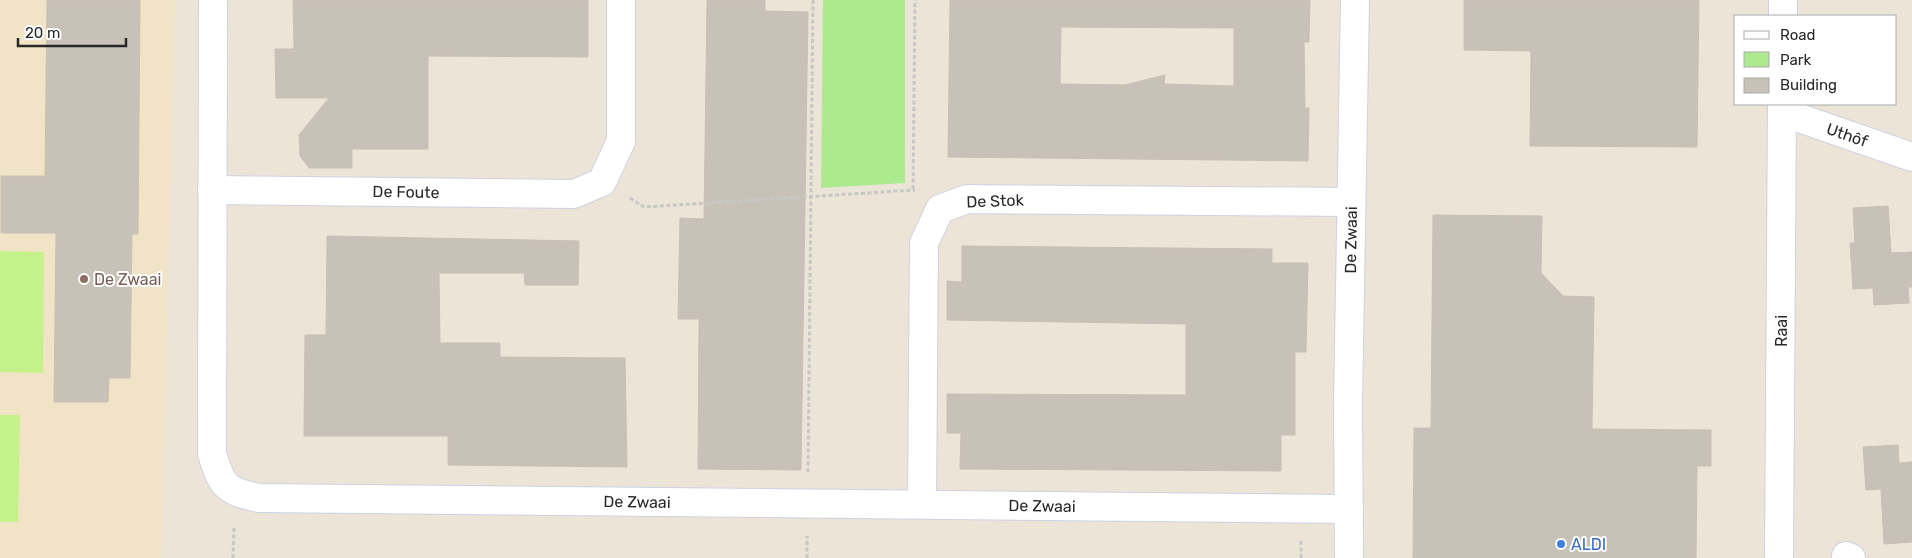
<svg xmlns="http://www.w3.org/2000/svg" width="1912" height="558" viewBox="0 0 1912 558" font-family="Rubik,sans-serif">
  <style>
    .education { fill: #f0e3c6 }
    .green { fill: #ace98f }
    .pitch { fill: #c4f18a }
    .building { fill: #c8c1b8; stroke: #c8c0b2; fill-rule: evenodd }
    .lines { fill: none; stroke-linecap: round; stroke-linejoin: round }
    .minor-casing { stroke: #ced1e3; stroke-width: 30 }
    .path { stroke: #c7c7c7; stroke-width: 3; stroke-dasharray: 4 2.5; stroke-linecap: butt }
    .minor { stroke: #fff; stroke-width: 28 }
    .education-dot { fill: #8d6e63; stroke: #fff; stroke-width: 2 }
    .shop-dot { fill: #3f7fe0; stroke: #fff; stroke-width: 2 }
    .labels { text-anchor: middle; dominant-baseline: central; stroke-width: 4; stroke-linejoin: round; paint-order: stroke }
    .street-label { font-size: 16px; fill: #282828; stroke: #fff }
    .education-label { font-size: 16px; fill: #785e54; stroke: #fff; text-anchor: start }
    .shop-label { font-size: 16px; fill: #366cbe; stroke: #fff; text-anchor: start }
  </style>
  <rect width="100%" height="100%" fill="#ede4d8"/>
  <path class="education" d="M0 0H175L161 558H0Z"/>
  <path class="green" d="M823 0H905V183L821 188Z"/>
  <g class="pitch">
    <path d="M0 251 44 252 43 373 0 372Z"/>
    <path d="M0 415H20L18 522H0Z"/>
  </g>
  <g class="building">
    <path d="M47 0H140L138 234H132L130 378H109L108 402H54L56 233H1V176H45Z"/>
    <path d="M293 0H588V57L428 56V149H352V168H309L300 156 299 135 329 98H276L275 49H294Z"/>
    <path d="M707 0H765V11L808 12 801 470 698 469 699 319H678L680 218 704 219Z"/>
    <path d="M950 0H1310L1309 42H1304L1305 108H1309L1308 161 948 157ZM1061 27 1234 28V86L1164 84 1165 75 1125 85 1060 84Z"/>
    <path d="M1464 0H1699L1697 147 1530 146 1531 51 1464 50Z"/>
    <path d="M1888 206 1891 253 1912 252V287H1908L1909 303 1874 305 1873 288 1853 289 1850 243H1855L1853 208Z"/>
    <path d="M1433 215 1542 216 1541 273 1563 296 1594 297 1592 429 1711 430V466H1697L1696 558H1413L1414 428H1431Z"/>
    <path d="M327 236 579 241 578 285H525L524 273H439L440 343H500V357L625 358 627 467 448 465V436H304L305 335H326Z"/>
    <path d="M962 246 1272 249V263H1308L1306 352H1295V435H1281V471L960 469 961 433H947V394L1186 395V324L947 320V281L962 282Z"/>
    <path d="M1898 445 1899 463 1912 462V542L1884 544 1881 489 1866 490 1863 447Z"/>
  </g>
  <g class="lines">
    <g class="minor-casing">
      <g id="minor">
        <path d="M213 0 212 454C222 486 225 491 259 498L1349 509"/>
        <path d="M1783 16V0"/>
        <path d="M1782 112 1912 157"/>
        <path d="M212 190 574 194 602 182 621 141V0"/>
        <path d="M922 504 924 243 940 209 967 199 1351 202"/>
        <path d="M1846 556 1851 558"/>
        <path d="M1349 558 1348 403 1355 0"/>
        <path d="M1779 558 1782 104"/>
      </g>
    </g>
    <g class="path">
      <path d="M913 189 915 0"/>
      <path d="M630 198 644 207 915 190"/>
      <path d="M808 472 813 0"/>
      <path d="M233 558 234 526"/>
      <path d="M807 558V536"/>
      <path d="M1301 558V541"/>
    </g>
    <use href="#minor" class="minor"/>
  </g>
  <circle class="education-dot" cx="84" cy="279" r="5"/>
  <circle class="shop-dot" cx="1561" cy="544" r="5"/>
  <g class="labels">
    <g class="street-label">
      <text transform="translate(1847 135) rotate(19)">Uthôf</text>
      <text transform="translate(406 192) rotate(1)">De Foute</text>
      <text transform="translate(995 201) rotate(-2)">De Stok</text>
      <text transform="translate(1351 240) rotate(-89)">De Zwaai</text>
      <text transform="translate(1781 331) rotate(-90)">Raai</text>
      <text transform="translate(637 502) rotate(1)">De Zwaai</text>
      <text transform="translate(1042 506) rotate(1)">De Zwaai</text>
    </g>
    <g class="education-label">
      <text x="94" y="279">De Zwaai</text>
    </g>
    <g class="shop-label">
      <text x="1571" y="544">ALDI</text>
    </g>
  </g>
  <rect x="1734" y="15" width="162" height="90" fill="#ffffff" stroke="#a9a9a9"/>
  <rect x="1744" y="31" width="25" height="8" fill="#ffffff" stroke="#a9a9a9"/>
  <text x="1780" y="40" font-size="15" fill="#282828">Road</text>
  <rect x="1744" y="52" width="25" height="15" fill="#ace98f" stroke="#a9a9a9"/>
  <text x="1780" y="65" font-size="15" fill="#282828">Park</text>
  <rect x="1744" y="78" width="25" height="15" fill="#c8c1b8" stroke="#a9a9a9"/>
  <text x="1780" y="90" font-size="15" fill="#282828">Building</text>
  <path d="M18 38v8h108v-8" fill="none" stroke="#282828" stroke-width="2.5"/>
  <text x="25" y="38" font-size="15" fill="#282828" stroke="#ffffff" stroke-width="4" paint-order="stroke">20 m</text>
</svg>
